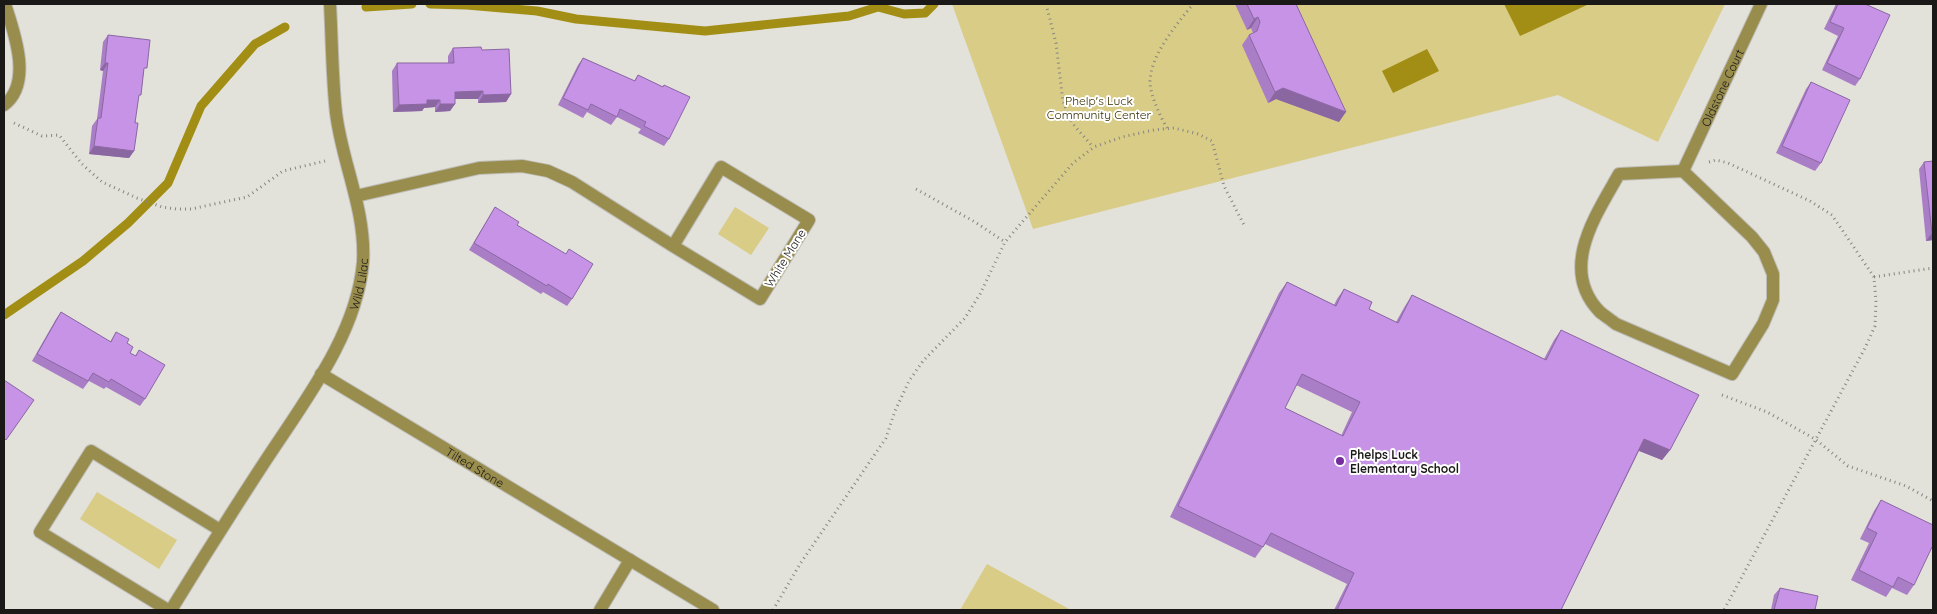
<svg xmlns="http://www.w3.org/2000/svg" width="1937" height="614" viewBox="0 0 1937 614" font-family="Quicksand,sans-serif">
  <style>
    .green { fill: #d9cc87 }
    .water { fill: #a28e14 }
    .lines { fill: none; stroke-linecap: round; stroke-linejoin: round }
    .stream { stroke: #a28e14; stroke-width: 9 }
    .lane-casing { stroke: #bebdb7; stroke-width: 14 }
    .street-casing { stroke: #bebdb7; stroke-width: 14 }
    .path { stroke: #868580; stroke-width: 3; stroke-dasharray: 1 4; stroke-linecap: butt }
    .lane { stroke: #998d4e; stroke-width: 12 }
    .street { stroke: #998d4e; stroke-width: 12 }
    .wall { fill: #aa7ec7; fill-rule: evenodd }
    .shaded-wall { fill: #8b67a2 }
    .building { fill: #c693e7; stroke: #8b67a2; fill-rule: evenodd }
    .poi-dot { fill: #772c9e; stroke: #fff; stroke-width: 2 }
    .labels { text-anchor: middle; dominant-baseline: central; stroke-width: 4; stroke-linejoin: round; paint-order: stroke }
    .street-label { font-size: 12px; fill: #1a1917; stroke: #fff }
    .park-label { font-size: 12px; fill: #372e00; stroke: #fff }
    .poi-label { font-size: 12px; font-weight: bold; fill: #1a1917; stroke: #fff; text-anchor: start }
  </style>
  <rect width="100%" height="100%" fill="#e2e1da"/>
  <g class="green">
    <path d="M952 4H1725L1658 142 1558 95 1033 229Z"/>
    <path d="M735 207 769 228 751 255 718 234Z"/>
    <path d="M97 492 177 540 159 569 80 519Z"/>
    <path d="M987 564 1071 610H960Z"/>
  </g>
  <g class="water">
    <path d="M1504 4H1589L1520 36Z"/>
    <path d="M1427 49 1439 71 1393 93 1382 71Z"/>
  </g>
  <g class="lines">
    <g class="stream">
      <path d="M430 4 467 5 537 11 576 19 705 31 849 16 878 7 904 14 925 13 934 4"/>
      <path d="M366 7 412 4"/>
      <path d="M4 315 83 261 128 223 168 183 201 106 255 44 285 27"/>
    </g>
    <g class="lane-casing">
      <path id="lane" d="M1683 171 1752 237 1764 252 1773 274V300L1763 324 1732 374 1616 324C1611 320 1605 316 1600 312 1558 269 1596 215 1619 174Z"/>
    </g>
    <g class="street-casing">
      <g id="street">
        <path d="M4 105C33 83 14 32 5 4"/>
        <path id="s1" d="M1683 171 1761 4"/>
        <path d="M356 196 479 168 522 166 548 171 572 182 673 246 721 167 809 220 760 299 673 246"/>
        <path id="s2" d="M321 374 713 610"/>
        <path d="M168 610 40 532 91 451 220 530"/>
        <path id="s3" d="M171 610C201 561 232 512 264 463 303 403 357 335 363 262 366 210 342 163 336 113 332 77 332 40 330 4"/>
        <path d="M600 610 630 560"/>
      </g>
    </g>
    <g class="path">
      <path d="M1046 4 1056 43 1063 102 1073 124 1093 147"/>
      <path d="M14 123 42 136 59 135 82 164 102 182 137 198 162 207 176 209H191L247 197 283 171 325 161"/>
      <path d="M1167 128C1160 116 1150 95 1150 81 1151 54 1177 24 1193 4"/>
      <path d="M1709 162 1716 160 1728 163 1810 201 1832 215 1874 277 1876 302 1875 326 1865 348 1724 610"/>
      <path d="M916 189 975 222 1005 242"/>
      <path d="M1874 277 1933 268"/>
      <path d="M1722 395 1767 412 1815 439 1848 466 1906 486 1933 501"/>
      <path d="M773 610 800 564 886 438 895 411 909 381 923 361 965 318 980 294 1005 242 1073 163 1094 147 1122 137 1154 130 1174 128 1198 134 1212 141 1224 186 1245 227"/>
    </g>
    <use href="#lane" class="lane"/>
    <use href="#street" class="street"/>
  </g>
  <g class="wall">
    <path d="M1235 4H1296L1339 122 1276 99 1268 103 1242 45 1249 35 1253 33 1251 28 1247 30Z"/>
    <path d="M1836 4H1865L1860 79 1855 86 1822 70 1838 36 1824 29Z"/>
    <path d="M108 35 144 72 138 98 135 123 134 151 129 158 89 154 92 126 97 119 103 71 100 70 103 42Z"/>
    <path d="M453 48 482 50 511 94 506 102 478 103V99H455V104L450 111 435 112V107L424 108 422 111 393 112 392 71 397 63H448V56Z"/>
    <path d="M583 58 634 81 638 75 663 87 664 85 669 139 664 146 638 133 641 129 617 117 611 125 587 112 583 118 558 105 578 65Z"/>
    <path d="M1811 82 1821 163 1815 171 1776 153 1806 89Z"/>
    <path d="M1933 161V240L1926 241 1919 169 1924 162Z"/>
    <path d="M495 207 517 225 572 299 567 306 543 292 541 294 469 250Z"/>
    <path d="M1287 282 1334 305 1337 299 1344 289 1369 309 1396 322 1405 306 1412 295 1544 359 1554 340 1561 330 1670 450 1662 460 1639 451 1561 610H1334L1347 584 1265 544 1255 558 1170 517 1279 293ZM1296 385 1352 412 1341 436 1285 408Z"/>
    <path d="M61 312 110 342 116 332 127 343 130 353 135 356 139 350 145 399 140 406 106 387 104 389 89 381 83 389 32 361 56 319Z"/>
    <path d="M1881 500 1914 585 1907 595 1892 588 1886 597 1851 580 1869 543 1860 539 1874 511Z"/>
    <path d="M1780 588 1815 610H1771L1774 595Z"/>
  </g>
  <g class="shaded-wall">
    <path d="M1258 17 1251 28 1247 30 1254 19Z"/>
    <path d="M105 63H108L103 71 100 70Z"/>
    <path d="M1283 88 1346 112 1339 122 1276 99 1268 103 1275 92Z"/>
    <path d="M483 91 478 99H449L455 92Z"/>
    <path d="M511 94 506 102 478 103 483 95Z"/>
    <path d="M427 100H440L435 107 424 108 422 111 393 112 399 105Z"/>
    <path d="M440 104H455L450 111 435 112Z"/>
    <path d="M94 146 134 151 129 158 89 154Z"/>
    <path d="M1932 233H1933V240L1926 241Z"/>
    <path d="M1644 439 1670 450 1662 460 1637 450Z"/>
  </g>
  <g class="building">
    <path d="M1247 4H1296L1346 112 1283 88 1275 92 1249 35 1257 31 1260 22 1258 17 1254 19Z"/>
    <path d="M1838 4H1865L1890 15 1860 79 1827 63 1844 28 1830 22Z"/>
    <path d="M108 35 150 40 147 68H144L141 95H139L135 123H138L134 151 94 146 98 118H101L108 63H105Z"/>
    <path d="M481 47 482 50 509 49 511 94 483 95V91L455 92V104H440V100H427V104L399 105 397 63H454L453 48Z"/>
    <path d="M583 58 635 81 638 75 663 87 664 85 690 97 669 139 644 126 646 122 620 109 617 117 591 104 588 110 563 98Z"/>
    <path d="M1811 82 1850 100 1821 163 1782 146Z"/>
    <path d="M1933 161V233H1932L1924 162Z"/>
    <path d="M495 207 519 222 517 225 566 254 569 249 593 264 572 299 548 284 547 286 474 243Z"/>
    <path d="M1287 282 1336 306 1344 289 1372 302 1369 309 1398 323 1412 295 1546 360 1561 330 1699 395 1670 450 1644 439 1561 610H1337L1354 573 1271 533 1263 547 1178 506ZM1302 374 1360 402 1343 436 1285 408Z"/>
    <path d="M61 312 111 342 116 332 129 339 127 343 133 347 130 353 136 356 139 350 165 365 145 399 111 379 109 382 93 373 88 381 37 354Z"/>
    <path d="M4 380 34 400 6 440 4 438Z"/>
    <path d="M1881 500 1933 525V545L1914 585 1898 577 1893 587 1859 570 1877 533 1867 528Z"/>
    <path d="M1780 588 1818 596 1815 610H1774Z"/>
  </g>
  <circle class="poi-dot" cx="1340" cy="461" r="5"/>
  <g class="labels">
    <g class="street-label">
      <text stroke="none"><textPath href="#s1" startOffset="92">Oldstone Court</textPath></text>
      <text transform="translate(785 258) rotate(-58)">White Mane</text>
      <text stroke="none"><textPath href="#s3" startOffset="378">Wild Lilac</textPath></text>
      <text stroke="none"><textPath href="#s2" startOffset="180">Tilted Stone</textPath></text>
    </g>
    <g class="park-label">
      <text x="1099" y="100">Phelp's Luck<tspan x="1099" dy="14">Community Center</tspan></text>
    </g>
    <g class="poi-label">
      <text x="1350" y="454">Phelps Luck<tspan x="1350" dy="14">Elementary School</tspan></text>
    </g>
  </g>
  <rect width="1937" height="614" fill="none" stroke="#1a1917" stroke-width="10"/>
</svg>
